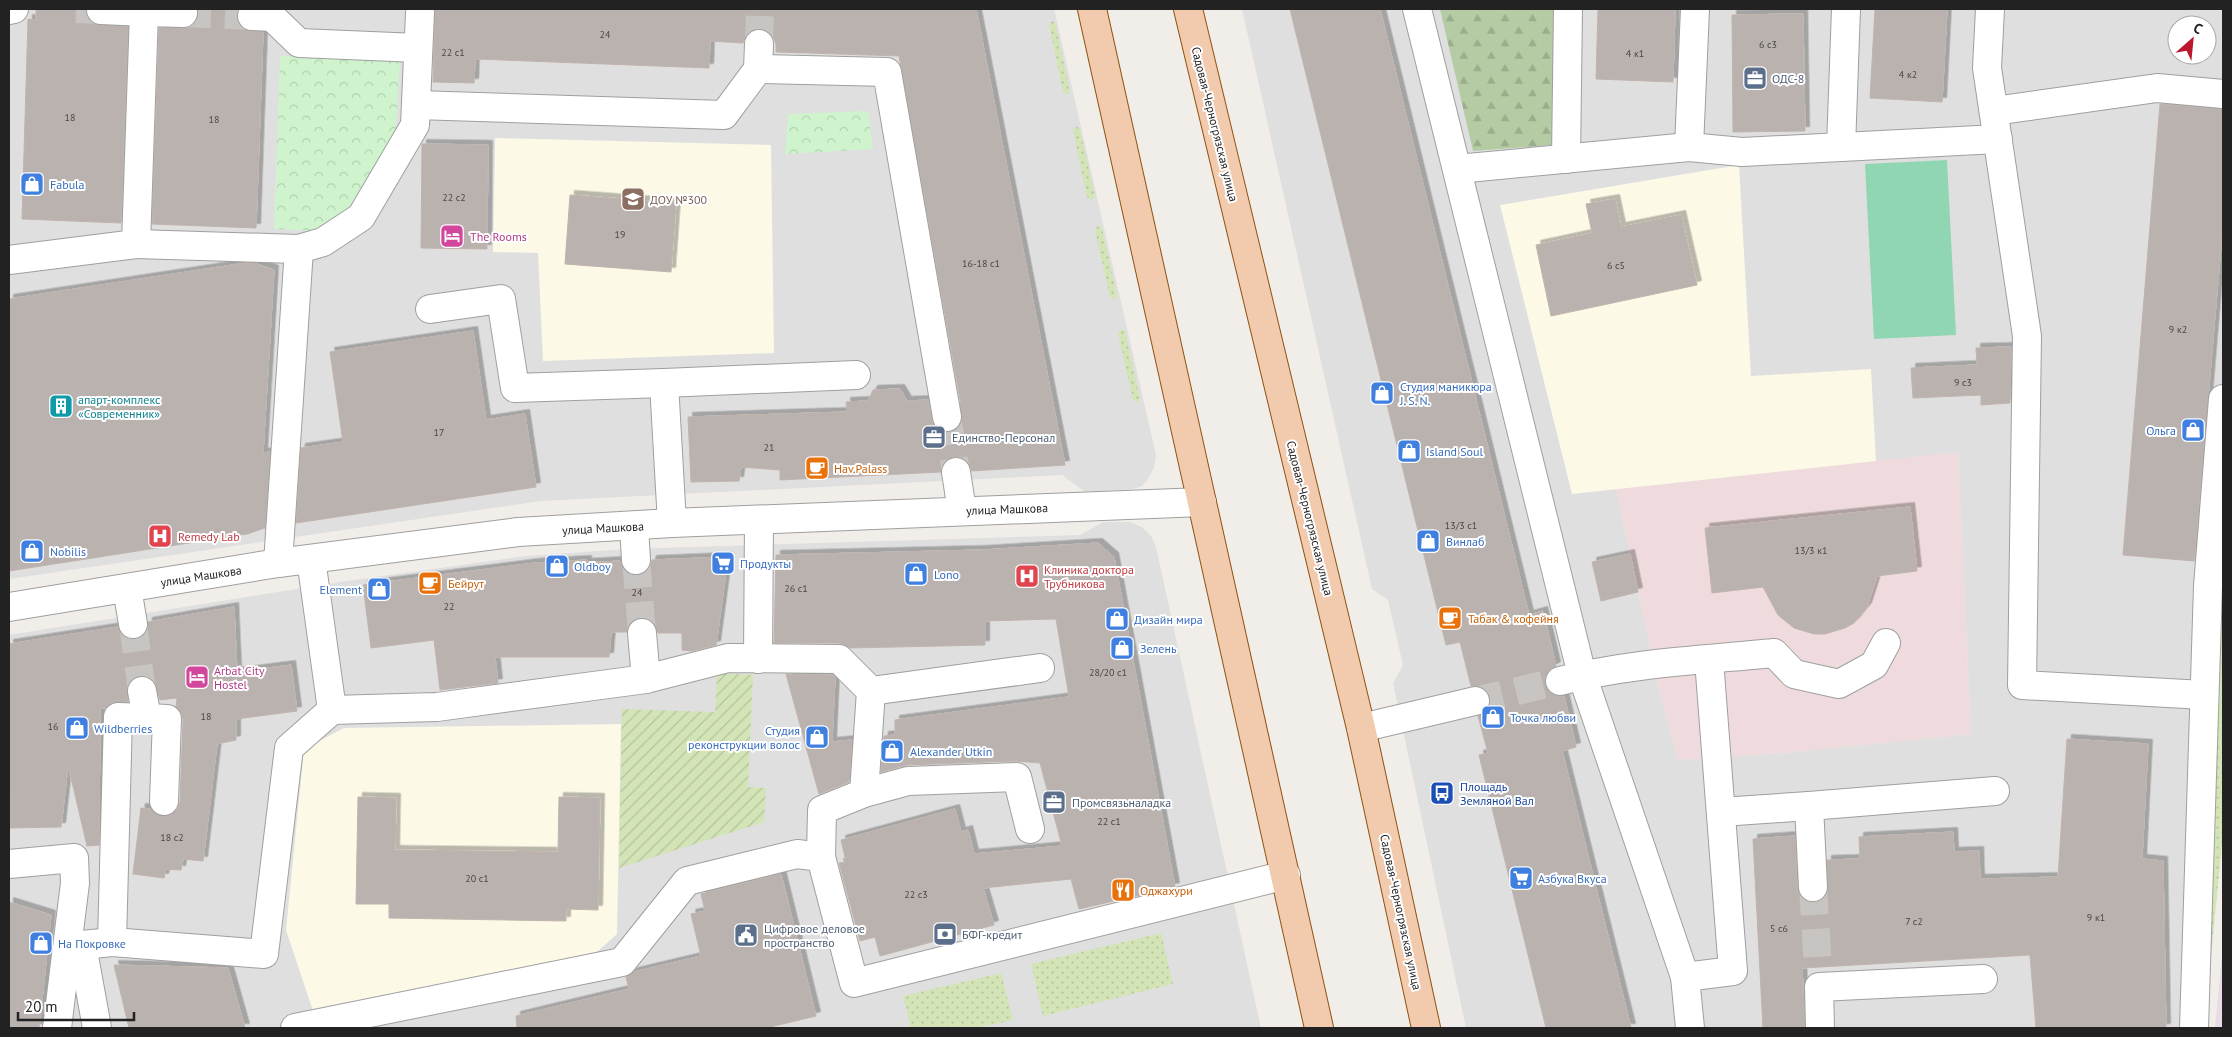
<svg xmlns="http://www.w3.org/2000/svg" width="2232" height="1037" viewBox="0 0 2232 1037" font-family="'PT Sans',sans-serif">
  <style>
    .residential { fill: #dfdfdf; fill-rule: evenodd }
    .commercial { fill: #efdbdd }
    .industrial { fill: #e9dce8 }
    .education { fill: #fcf9e7 }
    .grass { fill: url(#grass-dots) }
    .forest { fill: url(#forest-firs) }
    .park { fill: url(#park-crowns) }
    .garden { fill: url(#garden-furrows) }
    .pitch { fill: #91d6b2 }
    .building { fill: #bab2af; stroke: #c1b3ad; filter: url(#shadow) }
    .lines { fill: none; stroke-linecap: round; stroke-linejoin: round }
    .minor-tunnel { stroke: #c8c4c1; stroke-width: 28; stroke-dasharray: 28 14; stroke-linecap: butt }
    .minor-casing { stroke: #9f9f9f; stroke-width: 30 }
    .major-casing { stroke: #8e5311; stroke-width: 30 }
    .minor { stroke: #fff; stroke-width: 28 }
    .major { stroke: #f2caad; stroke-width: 28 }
    .labels { text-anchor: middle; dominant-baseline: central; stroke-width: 4; stroke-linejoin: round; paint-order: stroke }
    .number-label { font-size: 10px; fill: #484645 }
    .service-label { font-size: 12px; fill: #4e5e75; stroke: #fff; text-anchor: start }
    .street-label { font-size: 12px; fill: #222; stroke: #fff }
    .shop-label { font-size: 12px; fill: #366cbe; stroke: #fff; text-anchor: start }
    .education-label { font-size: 12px; fill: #785e54; stroke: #fff; text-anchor: start }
    .hotel-label { font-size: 12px; fill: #b23c85; stroke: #fff; text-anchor: start }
    .culture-label { font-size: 12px; fill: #0d838f; stroke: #fff; text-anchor: start }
    .food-label { font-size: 12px; fill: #c56008; stroke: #fff; text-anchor: start }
    .health-label { font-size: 12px; fill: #be3a42; stroke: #fff; text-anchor: start }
    .transit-label { font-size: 12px; fill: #164399; stroke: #fff; text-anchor: start }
  </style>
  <defs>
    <pattern id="grass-dots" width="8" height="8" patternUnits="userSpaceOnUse" patternTransform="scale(1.25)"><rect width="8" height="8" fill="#d3e4b6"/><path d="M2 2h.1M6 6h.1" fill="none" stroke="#b5c39c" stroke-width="1.8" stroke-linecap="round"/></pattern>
    <pattern id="forest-firs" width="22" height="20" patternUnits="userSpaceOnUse" patternTransform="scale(1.25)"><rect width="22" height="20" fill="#b4cba3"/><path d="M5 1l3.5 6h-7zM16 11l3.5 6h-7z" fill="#9aae8c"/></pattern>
    <pattern id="park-crowns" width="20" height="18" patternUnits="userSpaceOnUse" patternTransform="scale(1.25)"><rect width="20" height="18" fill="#cff4cd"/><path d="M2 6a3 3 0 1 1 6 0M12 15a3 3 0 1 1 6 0" fill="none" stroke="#b1d1b0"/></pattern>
    <pattern id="garden-furrows" width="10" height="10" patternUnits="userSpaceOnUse" patternTransform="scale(1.25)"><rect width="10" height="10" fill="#d3e4b6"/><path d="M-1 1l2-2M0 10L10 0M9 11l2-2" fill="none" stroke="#b5c39c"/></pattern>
    <filter id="shadow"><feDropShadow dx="4.5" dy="-4.5" stdDeviation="0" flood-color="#0004"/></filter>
  </defs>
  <rect width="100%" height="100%" fill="#f1ede9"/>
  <g class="residential">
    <path d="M9 9H1054L1156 455 1154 468 1148 479 1142 486 1133 489 1085 492 1062 475 541 501 9 579Z"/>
    <path d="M1242 9H2223V529L2201 1028H1466L1393 683 1403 665 1388 600 1372 589ZM2177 25H2207V55H2177ZM1958 453 1971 734 1782 753 1678 760 1660 693 1616 489Z"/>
    <path d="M1103 522H1130L1142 527 1151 536 1156 547 1261 1028H9V635L347 581 526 556 628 549 1080 535Z"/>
  </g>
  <path class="commercial" d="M1958 452 1971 734 1782 753 1678 760 1660 693 1616 489Z"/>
  <path class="industrial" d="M2223 947V1028H2215Z"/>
  <g class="education">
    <path d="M495 138 771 145 774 353 543 361 538 253 493 252Z"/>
    <path d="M1739 165 1751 376 1871 369 1876 461 1572 494 1500 205Z"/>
    <path d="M621 724 617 934 588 960 314 1014 286 930 304 749 344 728Z"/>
  </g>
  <g class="grass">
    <path d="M1052 21 1055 22 1070 91 1068 95 1063 92 1049 25Z"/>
    <path d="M1076 126 1080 129 1095 197 1092 200 1087 197 1073 130Z"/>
    <path d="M1098 225 1102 228 1117 295 1115 300 1110 297 1095 230Z"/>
    <path d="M1121 329 1125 331 1140 399 1138 403 1133 400 1118 333Z"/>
    <path d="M2223 529V834L2204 1028Z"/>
    <path d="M1161 933 1173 984 1043 1016 1031 964Z"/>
    <path d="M1001 973 1013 1020 977 1028H911L903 996Z"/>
  </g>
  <path class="forest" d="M1440 9H1554L1552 145 1473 151Z"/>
  <g class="park">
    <path d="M280 56 400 59 396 129 353 205 313 231 274 229Z"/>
    <path d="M868 111 873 149 785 154 788 114Z"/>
  </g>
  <path class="garden" d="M717 673 753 675 748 787 766 788 764 822 619 868 622 709 715 712Z"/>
  <path class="pitch" d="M1947 160 1956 335 1874 339 1865 164Z"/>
  <g class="building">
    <path d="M36 9H85L87 17 93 23 128 27 121 223 22 219 28 19 36 20Z"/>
    <path d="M198 9H238L236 16 238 23 243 29 263 32 256 228 152 224 159 28 190 27 197 21Z"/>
    <path d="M435 9H976L1065 465 972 471 968 462 961 457H954L946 460 942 466 941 472 780 480V470L741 467 739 481 691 482 688 417 847 412 846 402 868 401 873 390 900 389 907 401 928 400 932 420 935 427 941 431 950 432 957 429 961 423 960 399 899 56 776 52V44L773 36 767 31 759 28 751 30 746 35 743 43 710 41 709 68 475 59 474 83 433 82Z"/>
    <path d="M1290 9H1380L1529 615 1543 611 1556 666 1549 670 1545 677V684L1549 692 1556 696H1564L1576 747 1562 751 1631 1028H1546L1479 755 1488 753 1478 716 1485 713 1490 706V697L1487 691 1480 686H1471L1460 642 1446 645Z"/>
    <path d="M1598 9H1675L1673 82 1596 79Z"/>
    <path d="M1875 9H1947L1942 102 1870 98Z"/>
    <path d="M1803 14 1805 131 1733 132 1732 15Z"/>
    <path d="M2160 104 2223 109V222L2194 561 2123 555Z"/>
    <path d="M422 144 488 145 487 249 421 248Z"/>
    <path d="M570 195 676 203 671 272 565 264Z"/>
    <path d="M1615 199 1621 227 1681 215 1697 285 1551 316 1536 245 1592 233 1586 204Z"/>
    <path d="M246 263H254L274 270 263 453 270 452 265 528 247 534 9 571V299Z"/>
    <path d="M473 331 486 420 525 414 536 487 296 523 301 448 343 442 330 352Z"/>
    <path d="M2011 347 2010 403 1981 405V395L1913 398 1911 368 1977 365 1976 348Z"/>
    <path d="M1910 507 1917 571 1877 576 1867 607 1854 623 1845 628 1825 634H1814L1794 628 1778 615 1763 587 1712 593 1705 528Z"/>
    <path d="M1098 543 1114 557 1175 887 1079 909 1071 879 983 888 994 925 880 956 875 937 860 941 839 863 846 862 841 840 955 809 961 832 968 830 974 854 1062 846 1040 763 1016 761 907 765 881 772 884 736 895 735V720L1069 697 1056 619 985 621V645L850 648 839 643H774L776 555 983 550Z"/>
    <path d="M1630 554 1638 592 1601 601 1592 562Z"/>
    <path d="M728 557 716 645 692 651 682 650V633H658L654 624 648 619 640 618 633 621 628 626 627 632H611L609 657H495L498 683 440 690 434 640 371 648 363 585 535 563 587 560V563L620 561 623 568 629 574 637 576 645 573 650 567 652 560Z"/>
    <path d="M234 607 237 672 291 665 297 711 236 719V740L217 744 203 861 183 859 181 870 166 869 164 878 133 874 141 808 151 809 156 814 164 817 172 815 177 810 180 802 183 720 181 712 176 707 177 698 160 700 154 681 147 676H139L132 679 127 686 128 702 111 703 106 708H100L99 845 87 846 68 765 61 827 10 828 9 644 118 627 121 634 127 638 136 639 143 636 147 630 148 622Z"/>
    <path d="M786 674 832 675 835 677 832 742 852 740 849 782 819 794Z"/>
    <path d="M2067 739 2148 744 2142 859 2163 861 2166 1028H2036L2030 955 1802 968 1805 1028H1763L1753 839 1795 836 1797 888 1800 895 1805 901 1813 903 1821 900 1827 894V860L1860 859 1859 837 1953 832 1954 852 1979 851 1980 879 2058 877Z"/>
    <path d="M358 797 396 798 395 850 558 852 559 797 600 798 598 910 566 909V921L389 918V904H356Z"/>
    <path d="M781 874 816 1016 766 1028H517L516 1016 629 989 626 977 634 972 701 956 691 914 705 911 701 894Z"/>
    <path d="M9 902 51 915 39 1028H9Z"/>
    <path d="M114 965 228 968 245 1028H129Z"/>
  </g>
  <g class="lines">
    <g class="minor-tunnel">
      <path d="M76 9 101 10"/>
      <path d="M183 13 252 16"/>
      <path d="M759 44 760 9"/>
      <path d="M947 417 956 472"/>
      <path d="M636 560 642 633"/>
      <path d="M133 624 142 691"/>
      <path d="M1475 701 1560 681"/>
      <path d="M1813 887 1818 967"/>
    </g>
    <g class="minor-casing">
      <g id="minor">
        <path d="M144 9V12L183 13"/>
        <path d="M1417 9 1582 675 1685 977 1690 1028"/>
        <path d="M1990 9 1987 68 2027 336 2022 685 2204 695"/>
        <path d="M9 10 14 9"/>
        <path d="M101 10 144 12 136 244 299 249"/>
        <path d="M252 16 272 17 299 43 418 48"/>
        <path d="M758 69 887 72 947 417"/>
        <path d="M416 105 724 115 758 69 759 44"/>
        <path d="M1994 111 2157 88 2223 94"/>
        <path d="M1689 147 1742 152 1998 139"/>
        <path d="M1841 147 1846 9"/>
        <path d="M1566 159 1568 9"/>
        <path d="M1457 169 1689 147 1695 9"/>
        <path d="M9 260 136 244"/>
        <path d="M430 309 501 299 515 388 664 383"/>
        <path d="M956 472 962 511"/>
        <path d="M672 523 664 383 856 375"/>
        <path d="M634 526 636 560"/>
        <path d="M278 563 299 249 323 242 361 217 415 125 420 13"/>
        <path d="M127 588 133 624"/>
        <path d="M9 607 278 563 518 532 672 523 1202 502"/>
        <path d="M642 633 646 679 728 658 839 659 871 691 864 793 822 810 821 857"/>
        <path d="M758 659 759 520"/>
        <path d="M1560 681C1629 663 1703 660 1774 653L1794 674 1839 684 1874 665 1886 643"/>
        <path d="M871 691 1040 668"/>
        <path d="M332 710 437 707 646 679"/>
        <path d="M147 718 167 719 164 801"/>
        <path d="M1361 728 1475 701"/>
        <path d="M864 793 908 781 1017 777 1030 829"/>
        <path d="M1721 812 1809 806"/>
        <path d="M9 864 74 858 75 883 57 1028"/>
        <path d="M1813 887 1809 806 1995 791"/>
        <path d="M112 942 118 717 147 718 142 691"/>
        <path d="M1685 977 1733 971 1709 660"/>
        <path d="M1820 1027 1819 987 1983 979"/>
        <path d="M97 1028 82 945 112 942 264 954 289 748 332 710 311 559"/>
        <path d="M295 1028 622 962 687 881 797 854 821 857 854 983 1286 875"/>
        <path d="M2194 1028 2208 586 2223 399"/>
      </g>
    </g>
    <g class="major-casing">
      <g id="major">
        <path d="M1092 9 1319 1028"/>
        <path d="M1188 9 1361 728 1426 1028"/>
      </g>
    </g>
    <use href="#minor" class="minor"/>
    <use href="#major" class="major"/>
  </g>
  <defs>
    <g id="office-square" transform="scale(1.25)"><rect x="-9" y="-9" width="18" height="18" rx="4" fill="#5c6f8a" stroke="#fff"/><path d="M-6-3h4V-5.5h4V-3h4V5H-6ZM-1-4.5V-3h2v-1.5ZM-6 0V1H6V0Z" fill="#fff"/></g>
    <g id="shop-square" transform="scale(1.25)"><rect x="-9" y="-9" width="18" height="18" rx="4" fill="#3f7fe0" stroke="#fff"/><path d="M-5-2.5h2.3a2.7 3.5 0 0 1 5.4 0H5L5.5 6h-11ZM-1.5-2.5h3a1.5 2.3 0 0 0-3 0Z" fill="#fff"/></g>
    <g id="school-square" transform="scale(1.25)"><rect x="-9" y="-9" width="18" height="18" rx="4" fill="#8d6e63" stroke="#fff"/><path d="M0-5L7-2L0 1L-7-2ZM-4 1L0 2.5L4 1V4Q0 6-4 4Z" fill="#fff"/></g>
    <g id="hotel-square" transform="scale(1.25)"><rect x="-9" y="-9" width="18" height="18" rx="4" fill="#d1479c" stroke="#fff"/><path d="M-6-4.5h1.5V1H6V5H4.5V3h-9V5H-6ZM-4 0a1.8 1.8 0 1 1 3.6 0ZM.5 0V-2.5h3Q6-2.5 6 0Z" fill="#fff"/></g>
    <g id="building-square" transform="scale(1.25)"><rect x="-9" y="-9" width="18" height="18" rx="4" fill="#0f9aa8" stroke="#fff"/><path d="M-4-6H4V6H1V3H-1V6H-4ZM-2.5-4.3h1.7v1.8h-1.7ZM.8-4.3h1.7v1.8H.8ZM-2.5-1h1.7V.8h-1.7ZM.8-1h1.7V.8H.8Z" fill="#fff"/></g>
    <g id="cafe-square" transform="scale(1.25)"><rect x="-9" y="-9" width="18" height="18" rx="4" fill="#e8710a" stroke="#fff"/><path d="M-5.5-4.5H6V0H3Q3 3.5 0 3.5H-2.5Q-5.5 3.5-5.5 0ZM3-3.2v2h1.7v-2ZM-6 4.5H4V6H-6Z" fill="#fff"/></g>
    <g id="hospital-square" transform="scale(1.25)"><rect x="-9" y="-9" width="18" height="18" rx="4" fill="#e0444e" stroke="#fff"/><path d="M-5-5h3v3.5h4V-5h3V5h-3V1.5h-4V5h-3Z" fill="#fff"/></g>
    <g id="supermarket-square" transform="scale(1.25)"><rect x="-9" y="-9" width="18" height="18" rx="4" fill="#3f7fe0" stroke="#fff"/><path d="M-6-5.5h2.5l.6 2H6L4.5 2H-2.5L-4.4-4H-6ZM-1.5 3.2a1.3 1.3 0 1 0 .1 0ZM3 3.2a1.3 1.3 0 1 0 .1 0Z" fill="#fff"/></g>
    <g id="bus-square" transform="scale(1.25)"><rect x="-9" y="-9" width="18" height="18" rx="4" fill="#1a4fb4" stroke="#fff"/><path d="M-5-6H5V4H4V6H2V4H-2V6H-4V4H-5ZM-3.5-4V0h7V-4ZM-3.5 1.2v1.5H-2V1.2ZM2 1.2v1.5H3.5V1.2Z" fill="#fff"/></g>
    <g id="restaurant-square" transform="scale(1.25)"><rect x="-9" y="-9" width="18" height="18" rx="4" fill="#e8710a" stroke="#fff"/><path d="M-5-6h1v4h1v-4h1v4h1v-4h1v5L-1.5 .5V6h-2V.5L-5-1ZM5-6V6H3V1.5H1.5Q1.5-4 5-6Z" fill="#fff"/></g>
    <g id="bank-square" transform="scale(1.25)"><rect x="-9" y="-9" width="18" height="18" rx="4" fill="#5c6f8a" stroke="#fff"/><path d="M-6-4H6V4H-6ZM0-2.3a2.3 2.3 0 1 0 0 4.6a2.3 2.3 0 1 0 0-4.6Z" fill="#fff"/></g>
    <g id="civic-square" transform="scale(1.25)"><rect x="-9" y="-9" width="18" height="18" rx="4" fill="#5c6f8a" stroke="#fff"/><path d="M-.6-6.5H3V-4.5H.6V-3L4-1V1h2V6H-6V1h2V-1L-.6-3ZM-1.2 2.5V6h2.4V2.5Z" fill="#fff"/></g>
  </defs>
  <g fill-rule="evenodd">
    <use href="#office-square" x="1755" y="78"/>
    <use href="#shop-square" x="32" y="184"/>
    <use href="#school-square" x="633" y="199"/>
    <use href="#hotel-square" x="452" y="236"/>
    <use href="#shop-square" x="1382" y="393"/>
    <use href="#building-square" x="61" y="406"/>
    <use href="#shop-square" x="2193" y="430"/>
    <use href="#office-square" x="934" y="437"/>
    <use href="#shop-square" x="1409" y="451"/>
    <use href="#cafe-square" x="817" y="468"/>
    <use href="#hospital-square" x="160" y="536"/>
    <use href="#shop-square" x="1428" y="541"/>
    <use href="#shop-square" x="32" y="551"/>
    <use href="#supermarket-square" x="723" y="563"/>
    <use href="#shop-square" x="557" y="566"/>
    <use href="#shop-square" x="916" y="574"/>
    <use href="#hospital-square" x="1027" y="576"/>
    <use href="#cafe-square" x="430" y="583"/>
    <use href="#shop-square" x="379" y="589"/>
    <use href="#cafe-square" x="1450" y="618"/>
    <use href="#shop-square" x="1117" y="619"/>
    <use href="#shop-square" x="1122" y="648"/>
    <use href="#hotel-square" x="197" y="677"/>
    <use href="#shop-square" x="1493" y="717"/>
    <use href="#shop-square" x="77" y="728"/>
    <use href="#shop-square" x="817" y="737"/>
    <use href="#shop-square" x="892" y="751"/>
    <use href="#bus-square" x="1442" y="793"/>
    <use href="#office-square" x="1054" y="802"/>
    <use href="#supermarket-square" x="1521" y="878"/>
    <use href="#restaurant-square" x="1123" y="890"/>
    <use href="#bank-square" x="945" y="934"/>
    <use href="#civic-square" x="746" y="935"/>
    <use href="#shop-square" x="41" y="943"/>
  </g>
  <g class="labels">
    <g class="number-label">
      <text x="605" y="34">24</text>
      <text x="1768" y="44">6 с3</text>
      <text x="453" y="52">22 с1</text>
      <text x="1635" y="53">4 к1</text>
      <text x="1908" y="74">4 к2</text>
      <text x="70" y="117">18</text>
      <text x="214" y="119">18</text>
      <text x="454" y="197">22 с2</text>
      <text x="620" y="234">19</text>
      <text x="981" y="263">16-18 с1</text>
      <text x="1616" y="265">6 с5</text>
      <text x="2178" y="329">9 к2</text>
      <text x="1963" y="382">9 с3</text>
      <text x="439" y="432">17</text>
      <text x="769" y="447">21</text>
      <text x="1461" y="525">13/3 с1</text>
      <text x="1811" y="550">13/3 к1</text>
      <text x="796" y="588">26 с1</text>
      <text x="637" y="592">24</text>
      <text x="449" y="606">22</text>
      <text x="1108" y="672">28/20 с1</text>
      <text x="206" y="716">18</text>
      <text x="53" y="726">16</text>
      <text x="1109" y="821">22 с1</text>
      <text x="172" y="837">18 с2</text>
      <text x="477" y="878">20 с1</text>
      <text x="916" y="894">22 с3</text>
      <text x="2096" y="917">9 к1</text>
      <text x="1914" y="921">7 с2</text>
      <text x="1779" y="928">5 с6</text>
    </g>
    <g class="service-label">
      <text x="1772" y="78">ОДС-8</text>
      <text x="952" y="437">Единство-Персонал</text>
      <text x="1072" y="802">Промсвязьналадка</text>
      <text x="764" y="928">Цифровое деловое<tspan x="764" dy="14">пространство</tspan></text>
      <text x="962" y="934">БФГ-кредит</text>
    </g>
    <g class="street-label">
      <text transform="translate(1215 124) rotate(76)">Садовая-Черногрязская улица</text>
      <text transform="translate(1007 509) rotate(-2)">улица Машкова</text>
      <text transform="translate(1310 518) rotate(76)">Садовая-Черногрязская улица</text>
      <text transform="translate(603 528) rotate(-3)">улица Машкова</text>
      <text transform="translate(201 576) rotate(-9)">улица Машкова</text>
      <text transform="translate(1401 912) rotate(78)">Садовая-Черногрязская улица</text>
    </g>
    <g class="shop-label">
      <text x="50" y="184">Fabula</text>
      <text x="1400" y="386">Студия маникюра<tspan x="1400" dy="14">J. S. N.</tspan></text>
      <text x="2176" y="430" text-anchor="end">Ольга</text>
      <text x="1426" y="451">Island Soul</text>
      <text x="1446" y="541">Винлаб</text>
      <text x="50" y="551">Nobilis</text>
      <text x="740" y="563">Продукты</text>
      <text x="574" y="566">Oldboy</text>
      <text x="934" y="574">Lono</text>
      <text x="362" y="589" text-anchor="end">Element</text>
      <text x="1134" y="619">Дизайн мира</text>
      <text x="1140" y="648">Зелень</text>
      <text x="1510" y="717">Точка любви</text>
      <text x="94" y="728">Wildberries</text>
      <text x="800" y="730" text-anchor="end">Студия<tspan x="800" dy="14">реконструкции волос</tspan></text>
      <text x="910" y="751">Alexander Utkin</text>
      <text x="1538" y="878">Азбука Вкуса</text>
      <text x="58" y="943">На Покровке</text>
    </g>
    <g class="education-label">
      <text x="650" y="199">ДОУ №300</text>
    </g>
    <g class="hotel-label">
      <text x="470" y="236">The Rooms</text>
      <text x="214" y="670">Arbat City<tspan x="214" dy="14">Hostel</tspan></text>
    </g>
    <g class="culture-label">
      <text x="78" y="399">апарт-комплекс<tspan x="78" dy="14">«Современник»</tspan></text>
    </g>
    <g class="food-label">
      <text x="834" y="468">Hav.Palass</text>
      <text x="448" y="583">Бейрут</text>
      <text x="1468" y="618">Табак &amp; кофейня</text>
      <text x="1140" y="890">Оджахури</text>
    </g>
    <g class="health-label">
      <text x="178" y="536">Remedy Lab</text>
      <text x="1044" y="569">Клиника доктора<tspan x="1044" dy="14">Трубникова</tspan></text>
    </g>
    <g class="transit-label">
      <text x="1460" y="786">Площадь<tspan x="1460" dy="14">Земляной Вал</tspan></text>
    </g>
  </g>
  <rect width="2232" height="1037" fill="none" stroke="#222222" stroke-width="20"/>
  <g transform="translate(2192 40) rotate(27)"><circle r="24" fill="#ffffff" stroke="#a7a7a7"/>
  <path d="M0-4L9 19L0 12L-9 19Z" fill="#bc172e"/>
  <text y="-8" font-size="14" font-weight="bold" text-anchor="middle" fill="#222222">С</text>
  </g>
  <path d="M18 1012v8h116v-8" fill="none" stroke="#222222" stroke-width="2.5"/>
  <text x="25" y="1012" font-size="15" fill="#222222" stroke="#ffffff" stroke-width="4" paint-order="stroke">20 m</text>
</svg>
